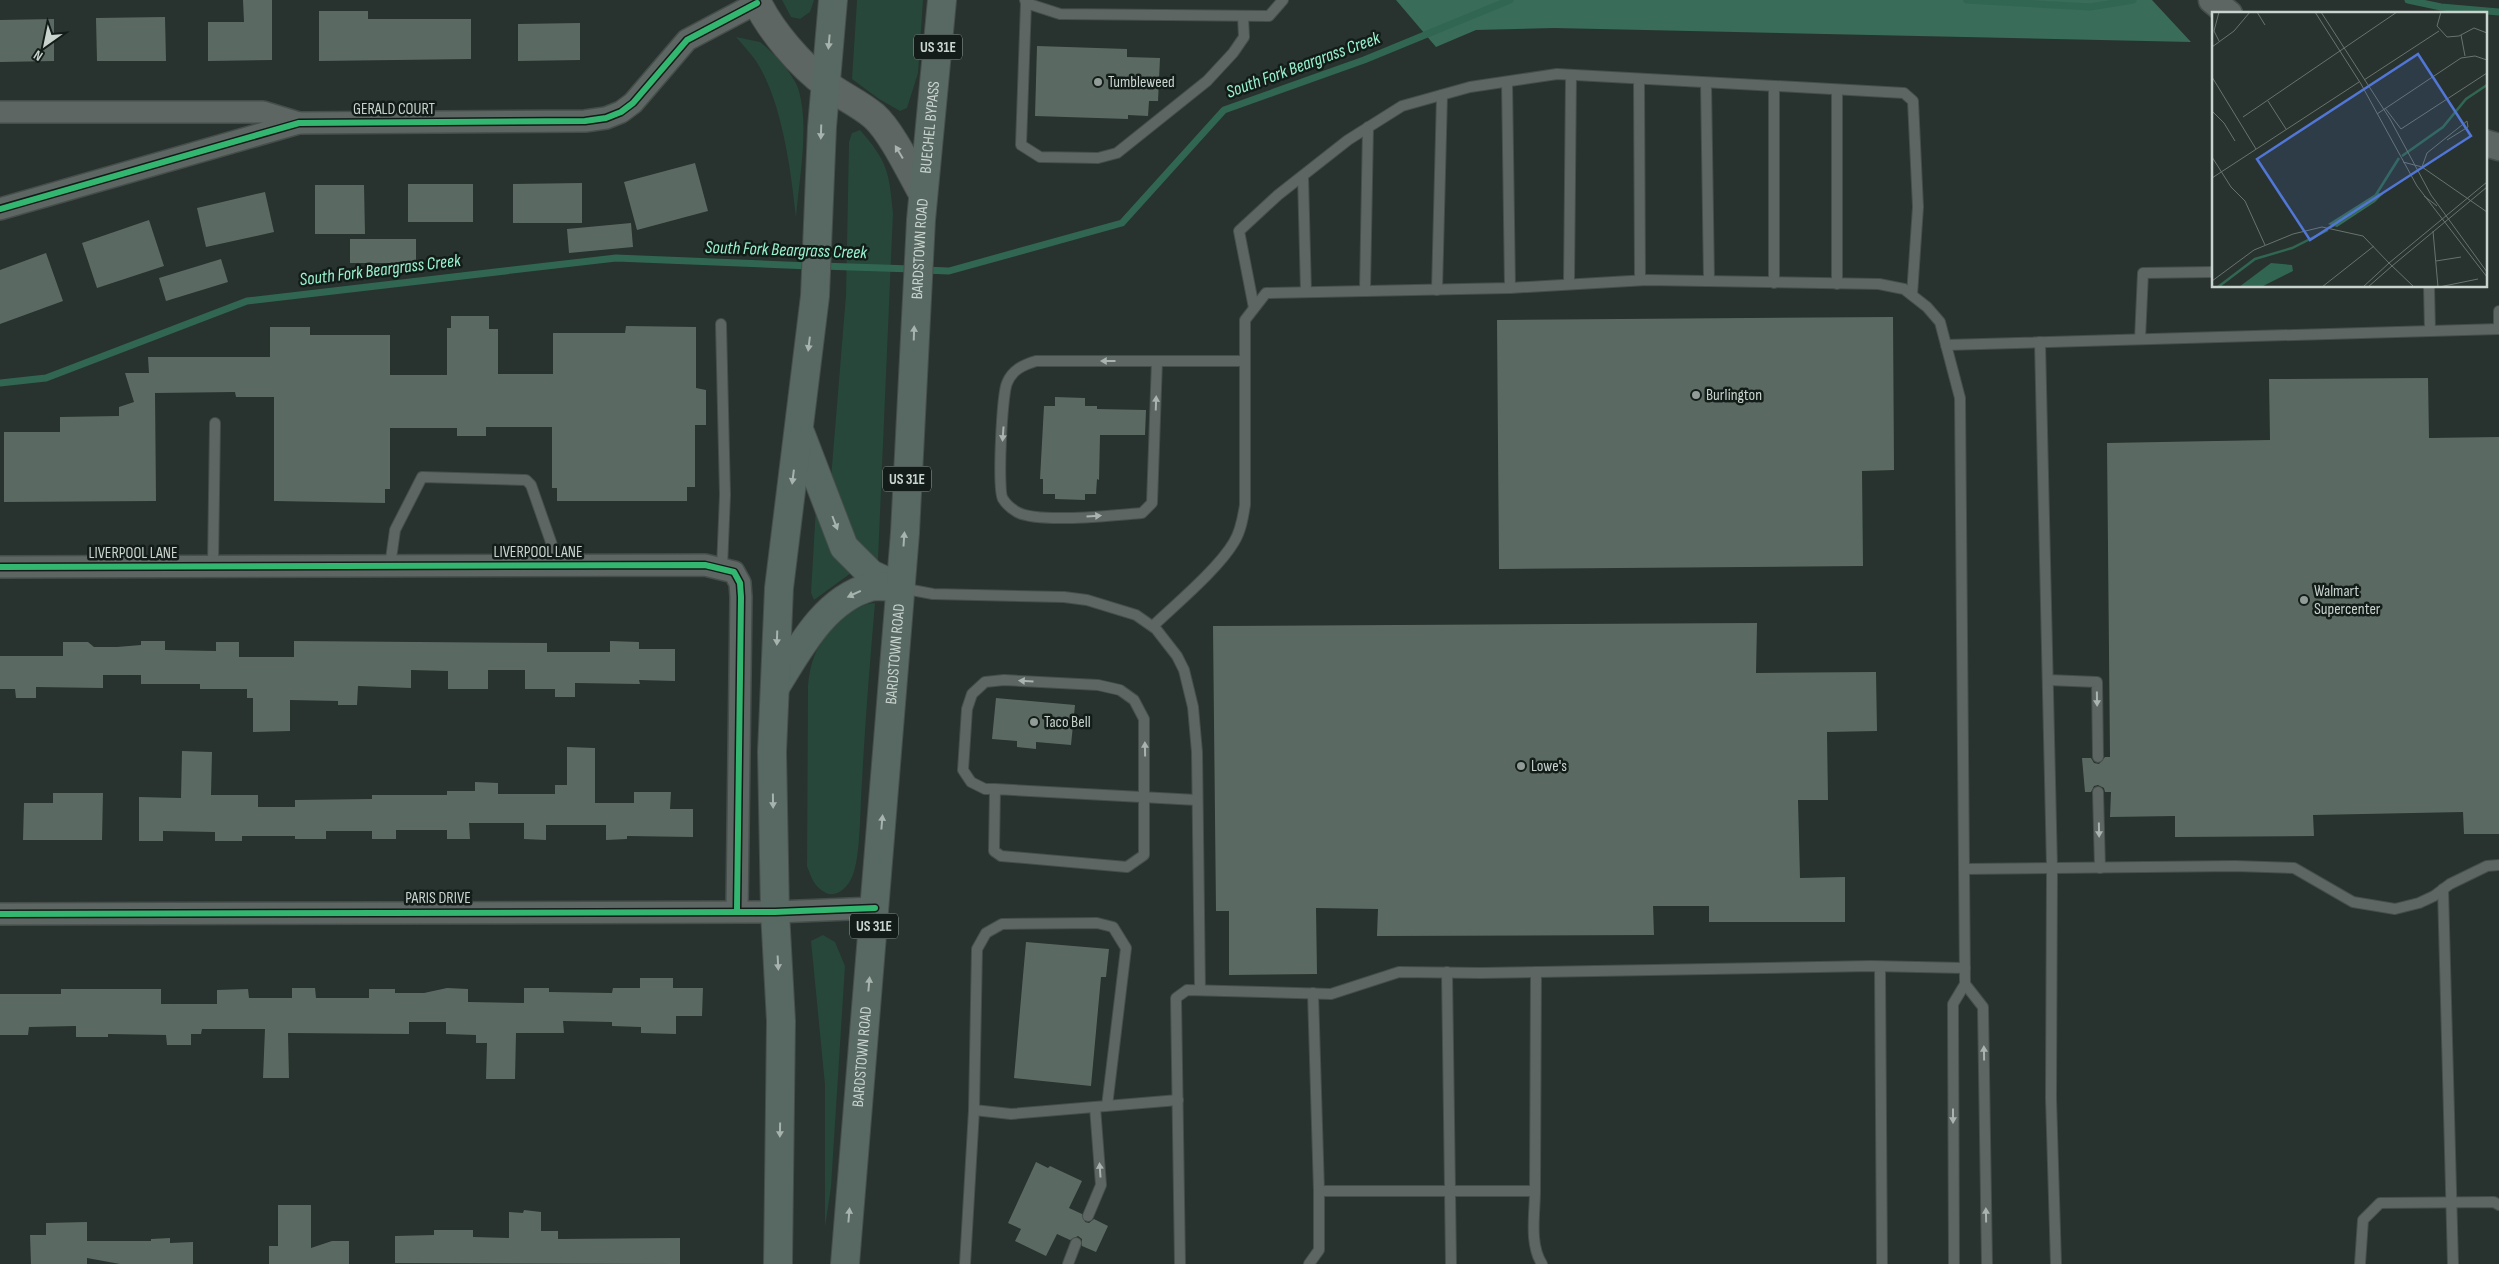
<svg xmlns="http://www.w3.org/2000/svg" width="2499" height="1264" viewBox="0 0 2499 1264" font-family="'Sofia Sans Condensed',sans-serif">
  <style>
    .green { fill: #26473a }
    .forest { fill: #396c59 }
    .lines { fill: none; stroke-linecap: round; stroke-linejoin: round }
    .stream { stroke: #306652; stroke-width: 7 }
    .building { fill: #5a6a63 }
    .service-casing { stroke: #454e4a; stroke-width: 12 }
    .minor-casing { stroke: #454e4a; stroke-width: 24 }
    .tertiary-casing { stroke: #454e4a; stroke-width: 29 }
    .secondary-casing { stroke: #454e4a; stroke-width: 30 }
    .primary-casing { stroke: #454e4a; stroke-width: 30 }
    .service { stroke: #5e6663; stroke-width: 10 }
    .minor { stroke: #5e6663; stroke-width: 21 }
    .tertiary { stroke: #5e6663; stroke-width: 26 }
    .secondary { stroke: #5e6663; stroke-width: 28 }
    .primary { stroke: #586862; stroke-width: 28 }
    .cycleway-casing { stroke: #131c18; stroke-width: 9 }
    .cycleway { stroke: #33b770; stroke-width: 6 }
    .oneway { fill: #a7b4ae }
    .oneway2 { fill: #a9b3af }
    .poi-dot { fill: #919b97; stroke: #131c18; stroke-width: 2 }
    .labels { text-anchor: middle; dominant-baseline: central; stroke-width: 5; stroke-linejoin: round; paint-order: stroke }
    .shield { fill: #131c18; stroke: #929d98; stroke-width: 1 }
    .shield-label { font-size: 15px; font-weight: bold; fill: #c9d4cf }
    .poi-label { font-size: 16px; fill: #c9d4cf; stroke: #131c18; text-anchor: start }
    .street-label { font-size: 16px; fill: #c9d4cf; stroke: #131c18 }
    .water-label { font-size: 18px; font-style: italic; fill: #98f3cf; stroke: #131c18 }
    .inset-river { fill: none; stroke: #306652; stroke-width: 2.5 }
    .inset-road { fill: none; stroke: #68736e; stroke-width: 1 }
    .view { fill: #5176d5; fill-opacity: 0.15; stroke: #5176d5; stroke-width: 2.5 }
    .inset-edge { fill: none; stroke: #c9d4cf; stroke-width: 2.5 }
  </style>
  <rect width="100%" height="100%" fill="#28322e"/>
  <g class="green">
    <path d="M782 0H814L810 12 800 19 791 17Z"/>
    <path d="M857 0H923L918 73 907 108 900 111 879 99 852 79Z"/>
    <path d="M736 37 760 42 765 46C776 56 793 74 798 88 810 125 799 179 796 218 791 171 782 101 756 61 750 53 743 45 736 37Z"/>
    <path d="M860 130C888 162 889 172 893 213L878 560 872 563 854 545 831 478 846 295 849 142 852 133Z"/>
    <path d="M816 506 851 573 814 600 811 593Z"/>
    <path d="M875 603C870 663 865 722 862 782 860 804 861 858 852 877 848 887 837 898 826 893 814 887 811 877 807 866L808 686C809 674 811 663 816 652 826 632 853 604 875 603Z"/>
    <path d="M823 935 835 942 845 966 831 1187 825 1227V1085L811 941Z"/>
  </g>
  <path class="forest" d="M1396 0H2152L2191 42 1554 28 1476 30 1436 47Z"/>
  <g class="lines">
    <g class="stream">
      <path d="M1967 0 2090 7 2133 0"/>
      <path d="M2408 0 2441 7 2499 12"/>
      <path d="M821 266 912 269"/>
      <path d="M923 270 949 271 1122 223 1224 110 1364 60 1510 0"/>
      <path d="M0 383 46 378 247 301 616 258 810 266"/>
    </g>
  </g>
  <g class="building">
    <path d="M243 0H272V60L208 61V22H244Z"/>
    <path d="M319 11H368V19H471V59L319 61Z"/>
    <path d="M165 17 166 61H97L96 18Z"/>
    <path d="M54 19V61L0 62V20Z"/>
    <path d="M580 23V60L518 61V24Z"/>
    <path d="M1037 46 1127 49V57L1160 58 1158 101H1149L1148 116 1128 115V119L1035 116Z"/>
    <path d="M695 163 708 211 637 230 624 182Z"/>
    <path d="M582 183V223H513V184Z"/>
    <rect x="408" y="184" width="65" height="38"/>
    <path d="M315 185H364L365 234H315Z"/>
    <path d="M265 192 274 232 206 247 197 208Z"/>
    <path d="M149 220 164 266 97 288 82 243Z"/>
    <path d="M631 223 633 247 569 253 567 229Z"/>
    <rect x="350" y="239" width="66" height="24"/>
    <path d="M46 253 63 301 0 324V270Z"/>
    <path d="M221 259 228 282 166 301 159 278Z"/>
    <path d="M451 316H489V329H498V374H553V333H625L626 326 696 327V388L706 390V425H695V487H687V501H557V488H552V427H486V436H457V428H390V489H385V503L274 501V397H236L235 392 155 393 156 501 4 502V432H60V417L119 416V407L134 402 125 373H149L148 357H270V327H310V335H390V375H447V328H451Z"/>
    <path d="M1893 317 1894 470 1862 471 1863 566 1499 569 1497 320Z"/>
    <path d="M2428 378 2429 438 2499 437V834H2464L2463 812 2313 815 2314 836 2175 837V816L2110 817 2111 792H2105L2104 788 2098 785 2094 786 2091 792H2085L2082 758H2091L2094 763 2099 764 2105 757H2110L2107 443 2270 440 2269 379Z"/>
    <path d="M1055 397 1085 398V406H1097V409L1146 410 1145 435H1100L1099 480 1097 479 1096 494H1085V500L1055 499V494H1043V479H1040L1044 406H1055Z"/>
    <path d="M1757 623 1756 673 1876 672 1877 731 1827 732 1828 800H1798L1800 878 1845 877V922H1709V906H1653L1654 935 1377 936 1378 909 1316 908 1317 974 1229 975V911H1216L1213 626Z"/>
    <path d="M141 641H165V650L216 651V642H239V657H294V641L547 643V652H610V641L639 642V649H675V681L639 680 640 684 575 683V697H555V689H525V670H488V689H448V671L411 670V688L358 686 357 705H338V701L290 700V731L253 732V698H247V689H200V684H141V675H103V688L36 687V698H16L15 689H0V656H63V642H88L94 647H117L141 645Z"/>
    <path d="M996 698 1075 705 1071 745 1036 742V749L1017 747V741L992 739Z"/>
    <path d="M567 747 595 748V803H634V792H671L670 809H693V837L627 836V839L606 840V825H546V840L524 839V823H469L470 839H447V830H396V839H372V831H326V839H295V836H242V841H215V832L163 831V841H139V797L181 798 182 751 212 752 211 795H258V807H295V800L372 799V795H447V791H475V782L498 783V794H555V785H567Z"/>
    <path d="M53 793H103L102 840H23L24 803H53Z"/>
    <path d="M1026 942 1109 949 1106 977H1101L1091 1086 1014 1078Z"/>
    <path d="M640 978H673V988H703L702 1016H676V1034L641 1033V1027L612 1026V1022L563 1021 564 1033H516L515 1079H486L487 1043H476V1035L446 1034V1022H409V1034L288 1033 289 1078H263L265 1029H202L201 1034H191V1045H167L166 1035 108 1034V1037H76V1026L29 1027 28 1035H0V994H61V989H161V1004H217V990L248 989 249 998H292V988H315L316 998H369V989H395V993H424L447 988 468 989V1002L524 1003V988H549V992L612 993 613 988H640Z"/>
    <path d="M1036 1162 1048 1168 1050 1166 1082 1181 1069 1208 1082 1214 1085 1222 1089 1223 1094 1219 1108 1226 1096 1252 1082 1246V1239L1078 1236 1070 1240 1057 1234 1046 1256 1015 1241 1021 1229 1008 1223Z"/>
    <path d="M278 1205H311V1248L332 1241H349V1264H269V1246H278Z"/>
    <path d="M524 1210 541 1212V1231H558V1239L680 1238V1264L395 1263V1236L434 1235V1230H473V1237L509 1238V1212L523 1213Z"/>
    <path d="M87 1222V1241H151V1239L170 1238V1243L193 1242V1264H120L87 1258V1264H31L30 1235H46V1223Z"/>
  </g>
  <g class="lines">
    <g class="service-casing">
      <g id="service">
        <path d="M1025 0 1026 3 1060 14 1269 16 1283 0"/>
        <path d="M1026 3 1021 145 1040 157 1098 158 1117 153 1207 81 1233 53 1244 37 1243 16"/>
        <path d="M1639 79 1640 280"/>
        <path d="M1507 82 1510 288"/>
        <path d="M1706 83 1709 281"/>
        <path d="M1837 90V284"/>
        <path d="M1303 176 1306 292"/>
        <path d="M1774 283V86"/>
        <path d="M1569 284 1571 75"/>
        <path d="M2429 286 2430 331"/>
        <path d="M1437 290 1442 95"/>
        <path d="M1365 291 1368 127"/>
        <path d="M1254 308 1239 231 1278 195 1348 140 1402 106 1470 87 1557 74 1904 93 1913 101 1918 207 1912 295"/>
        <path d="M721 324 725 495 722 568"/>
        <path d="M2499 329V311"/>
        <path d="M2140 339 2143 273 2213 272"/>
        <path d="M2040 342 2052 868 2051 1098 2056 1264"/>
        <path d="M1946 345 2499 329"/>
        <path d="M1157 361 1152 503 1142 513C1115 515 1038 524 1017 512 1012 509 1006 504 1003 499 997 491 1002 394 1007 383 1012 370 1023 365 1036 361H1244"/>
        <path d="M213 566 215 423"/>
        <path d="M390 566 395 530 422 477 526 480 531 485 559 565"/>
        <path d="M901 588 933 594 1064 597 1087 600 1136 615 1156 629 1177 656 1184 670 1193 707 1197 752 1200 990"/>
        <path d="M1153 626C1176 604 1219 568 1234 542 1241 531 1243 517 1245 505V320L1266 293 1510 288 1647 280 1879 284 1904 289 1927 307 1940 322 1960 398 1965 984 1953 1004 1954 1264"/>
        <path d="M2048 680 2097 682 2098 757"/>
        <path d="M995 789 994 851 1001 856 1127 867 1144 855V719L1134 700 1120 690 1098 685 1004 680 985 682 972 694 967 709 963 770 971 782 985 789H995L1197 800"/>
        <path d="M2098 792 2100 868"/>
        <path d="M1964 869 2235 866 2294 868 2353 902 2395 909 2419 903 2434 896 2450 884 2487 866 2499 865"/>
        <path d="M2443 889 2453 1264"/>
        <path d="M1880 967 1882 1264"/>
        <path d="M1447 972 1451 1264"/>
        <path d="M1965 984 1983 1007 1987 1264"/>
        <path d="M1313 993 1319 1191"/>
        <path d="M1107 1106 1126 948 1113 927 1097 923 1002 924 986 933 977 949 974 1110 1011 1114 1178 1100"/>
        <path d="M1535 1191 1536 972"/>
        <path d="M1088 1216 1101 1185 1095 1107"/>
        <path d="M965 1264 974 1110"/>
        <path d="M1068 1264 1076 1243"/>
        <path d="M1180 1264 1176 998 1187 990 1331 994 1399 972 1481 973 1871 966 1965 968"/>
        <path d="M1309 1264 1319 1250V1191H1535C1535 1213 1529 1244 1542 1264"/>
        <path d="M2360 1264 2363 1220 2380 1203 2494 1202 2499 1205"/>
      </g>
    </g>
    <g class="minor-casing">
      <g id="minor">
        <path d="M0 112H263L299 123"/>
        <path d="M0 209 299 123 585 121 606 118 621 112 633 103 687 40 757 3"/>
        <path d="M0 567 705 565 734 572 740 583 741 597 737 911"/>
        <path d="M0 914 775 912 875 908"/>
      </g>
    </g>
    <g class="tertiary-casing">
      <g id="tertiary">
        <path d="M2212 0 2229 14"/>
        <path d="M2485 143 2499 147"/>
      </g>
    </g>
    <g class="secondary-casing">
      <path id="secondary" d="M756 0C770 30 800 65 827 85 842 96 860 104 874 116 892 132 911 173 923 194"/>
    </g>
    <g class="primary-casing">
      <g id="primary">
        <path d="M800 432 844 547 871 574 901 588"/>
        <path d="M776 686C799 649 824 600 870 587 878 585 888 587 897 587"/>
        <path d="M778 1264 781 1021 775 912 772 752 779 588 815 296 822 127 833 0"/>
        <path id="s1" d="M845 1264 905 533 921 220 942 0"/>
      </g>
    </g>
    <use href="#service" class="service"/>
    <use href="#minor" class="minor"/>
    <use href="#tertiary" class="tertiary"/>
    <use href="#secondary" class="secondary"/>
    <use href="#primary" class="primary"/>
    <g class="cycleway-casing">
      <g id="cycleway">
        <path d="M0 209 299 123 585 121 606 118 621 112 633 103 687 40 757 3"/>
        <path d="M0 567 705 565 734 572 740 583 741 597 737 911"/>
        <path d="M0 914 775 912 875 908"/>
      </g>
    </g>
    <use href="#cycleway" class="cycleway"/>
  </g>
  <defs><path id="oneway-solid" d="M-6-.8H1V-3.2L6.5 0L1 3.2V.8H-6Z" transform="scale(1.25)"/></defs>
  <g class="oneway">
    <use href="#oneway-solid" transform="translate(829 42) rotate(95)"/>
    <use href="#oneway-solid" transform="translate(821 132) rotate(92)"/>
    <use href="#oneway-solid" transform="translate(914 333) rotate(-88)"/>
    <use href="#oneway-solid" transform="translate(809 344) rotate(97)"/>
    <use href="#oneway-solid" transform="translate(793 477) rotate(97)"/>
    <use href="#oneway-solid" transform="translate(835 523) rotate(69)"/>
    <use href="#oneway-solid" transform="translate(904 539) rotate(-86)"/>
    <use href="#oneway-solid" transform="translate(854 594) rotate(155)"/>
    <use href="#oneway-solid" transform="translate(777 638) rotate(92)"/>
    <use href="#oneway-solid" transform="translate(773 801) rotate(89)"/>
    <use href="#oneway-solid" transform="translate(882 822) rotate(-85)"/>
    <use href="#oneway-solid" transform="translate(778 963) rotate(87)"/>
    <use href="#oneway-solid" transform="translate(869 984) rotate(-85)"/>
    <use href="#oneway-solid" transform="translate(780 1130) rotate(91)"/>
    <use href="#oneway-solid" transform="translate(849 1215) rotate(-85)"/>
  </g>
  <g class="oneway2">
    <use href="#oneway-solid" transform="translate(899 152) rotate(-121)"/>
    <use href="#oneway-solid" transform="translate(1108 361) rotate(-180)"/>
    <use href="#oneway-solid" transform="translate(1156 403) rotate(-88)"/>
    <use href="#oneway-solid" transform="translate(1003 434) rotate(94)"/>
    <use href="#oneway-solid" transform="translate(1094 516) rotate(-3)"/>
    <use href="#oneway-solid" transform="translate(1026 681) rotate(-177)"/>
    <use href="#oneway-solid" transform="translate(2097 699) rotate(89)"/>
    <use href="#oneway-solid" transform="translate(1145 749) rotate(-91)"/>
    <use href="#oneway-solid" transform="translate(2099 830) rotate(89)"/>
    <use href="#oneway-solid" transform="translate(1984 1053) rotate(-91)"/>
    <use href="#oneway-solid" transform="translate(1953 1116) rotate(90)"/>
    <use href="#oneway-solid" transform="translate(1100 1170) rotate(-94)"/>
    <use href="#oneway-solid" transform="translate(1986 1215) rotate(-91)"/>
  </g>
  <g class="poi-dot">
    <circle cx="1098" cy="82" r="5"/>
    <circle cx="1696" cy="395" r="5"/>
    <circle cx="2304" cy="600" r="5"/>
    <circle cx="1034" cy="722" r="5"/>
    <circle cx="1521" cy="766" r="5"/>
  </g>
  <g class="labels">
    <g class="shield">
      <rect x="914" y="34.5" width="48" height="25" rx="4"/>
      <rect x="883" y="466.5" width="48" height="25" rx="4"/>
      <rect x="850" y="913.5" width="48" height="25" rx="4"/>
    </g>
    <g class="shield-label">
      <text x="938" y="47">US 31E</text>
      <text x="907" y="479">US 31E</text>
      <text x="874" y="926">US 31E</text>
    </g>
    <g class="poi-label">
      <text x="1108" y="82">Tumbleweed</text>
      <text x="1706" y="395">Burlington</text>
      <text x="2314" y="591">Walmart<tspan x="2314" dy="18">Supercenter</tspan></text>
      <text x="1044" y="722">Taco Bell</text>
      <text x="1531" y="766">Lowe's</text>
    </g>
    <g class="street-label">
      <text x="394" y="109">GERALD COURT</text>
      <text stroke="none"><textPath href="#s1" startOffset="1140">BUECHEL BYPASS</textPath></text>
      <text stroke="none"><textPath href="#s1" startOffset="1018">BARDSTOWN ROAD</textPath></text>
      <text x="538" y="552">LIVERPOOL LANE</text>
      <text x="133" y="553">LIVERPOOL LANE</text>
      <text stroke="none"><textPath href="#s1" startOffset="612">BARDSTOWN ROAD</textPath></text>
      <text x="438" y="898">PARIS DRIVE</text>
      <text stroke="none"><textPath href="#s1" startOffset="208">BARDSTOWN ROAD</textPath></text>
    </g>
    <g class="water-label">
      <text transform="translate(1303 65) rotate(-20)">South Fork Beargrass Creek</text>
      <text transform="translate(786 250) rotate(2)">South Fork Beargrass Creek</text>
      <text transform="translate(380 270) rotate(-7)">South Fork Beargrass Creek</text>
    </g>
  </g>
  <g transform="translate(2212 12)">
    <rect width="275" height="275" fill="#28322e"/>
    <path d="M165 181 171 182 163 190 125 215 116 212Z" fill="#396c59"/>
    <path d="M59 251 80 253 81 259 49 275H27Z" fill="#306652"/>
    <path class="inset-river" d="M190 144 231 115 254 87 275 73M119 215 160 189 187 146M6 275 43 247 80 236 116 218"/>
    <path class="inset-road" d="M7 0 2 19 7 29M45 0 53 13M103 0 149 72 205 174 275 265M109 0 178 107 219 183 275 260M229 0 225 14 235 25 247 24 262 16 275 21M249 23 253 44M0 35 22 19 38 0M0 65 44 137M152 68 227 19M56 89 74 117M173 96 189 117 275 61M0 99 12 111 23 129M165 102 249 46 263 44 275 48M31 105 185 0M0 145 19 175 33 189 53 233M191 150 210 155 275 200M210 155 215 141 255 109 256 115 235 128M0 166 147 70M212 184 225 194M221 219 226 275M224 249 249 245M180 254 275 175M0 269 42 238 81 222 110 215 151 224 177 251 151 275M110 275 162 234M156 275 180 254M202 275 177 251 275 170M227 275 266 267"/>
    <path class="view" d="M206 42 259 124 98 228 45 147Z"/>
    <rect width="275" height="275" class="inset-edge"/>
  </g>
  <g transform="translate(45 45) rotate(213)" stroke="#131c18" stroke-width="4" paint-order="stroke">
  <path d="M0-4L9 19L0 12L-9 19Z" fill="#c9d4cf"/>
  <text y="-8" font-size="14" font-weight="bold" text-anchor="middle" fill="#c9d4cf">N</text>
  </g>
</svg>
